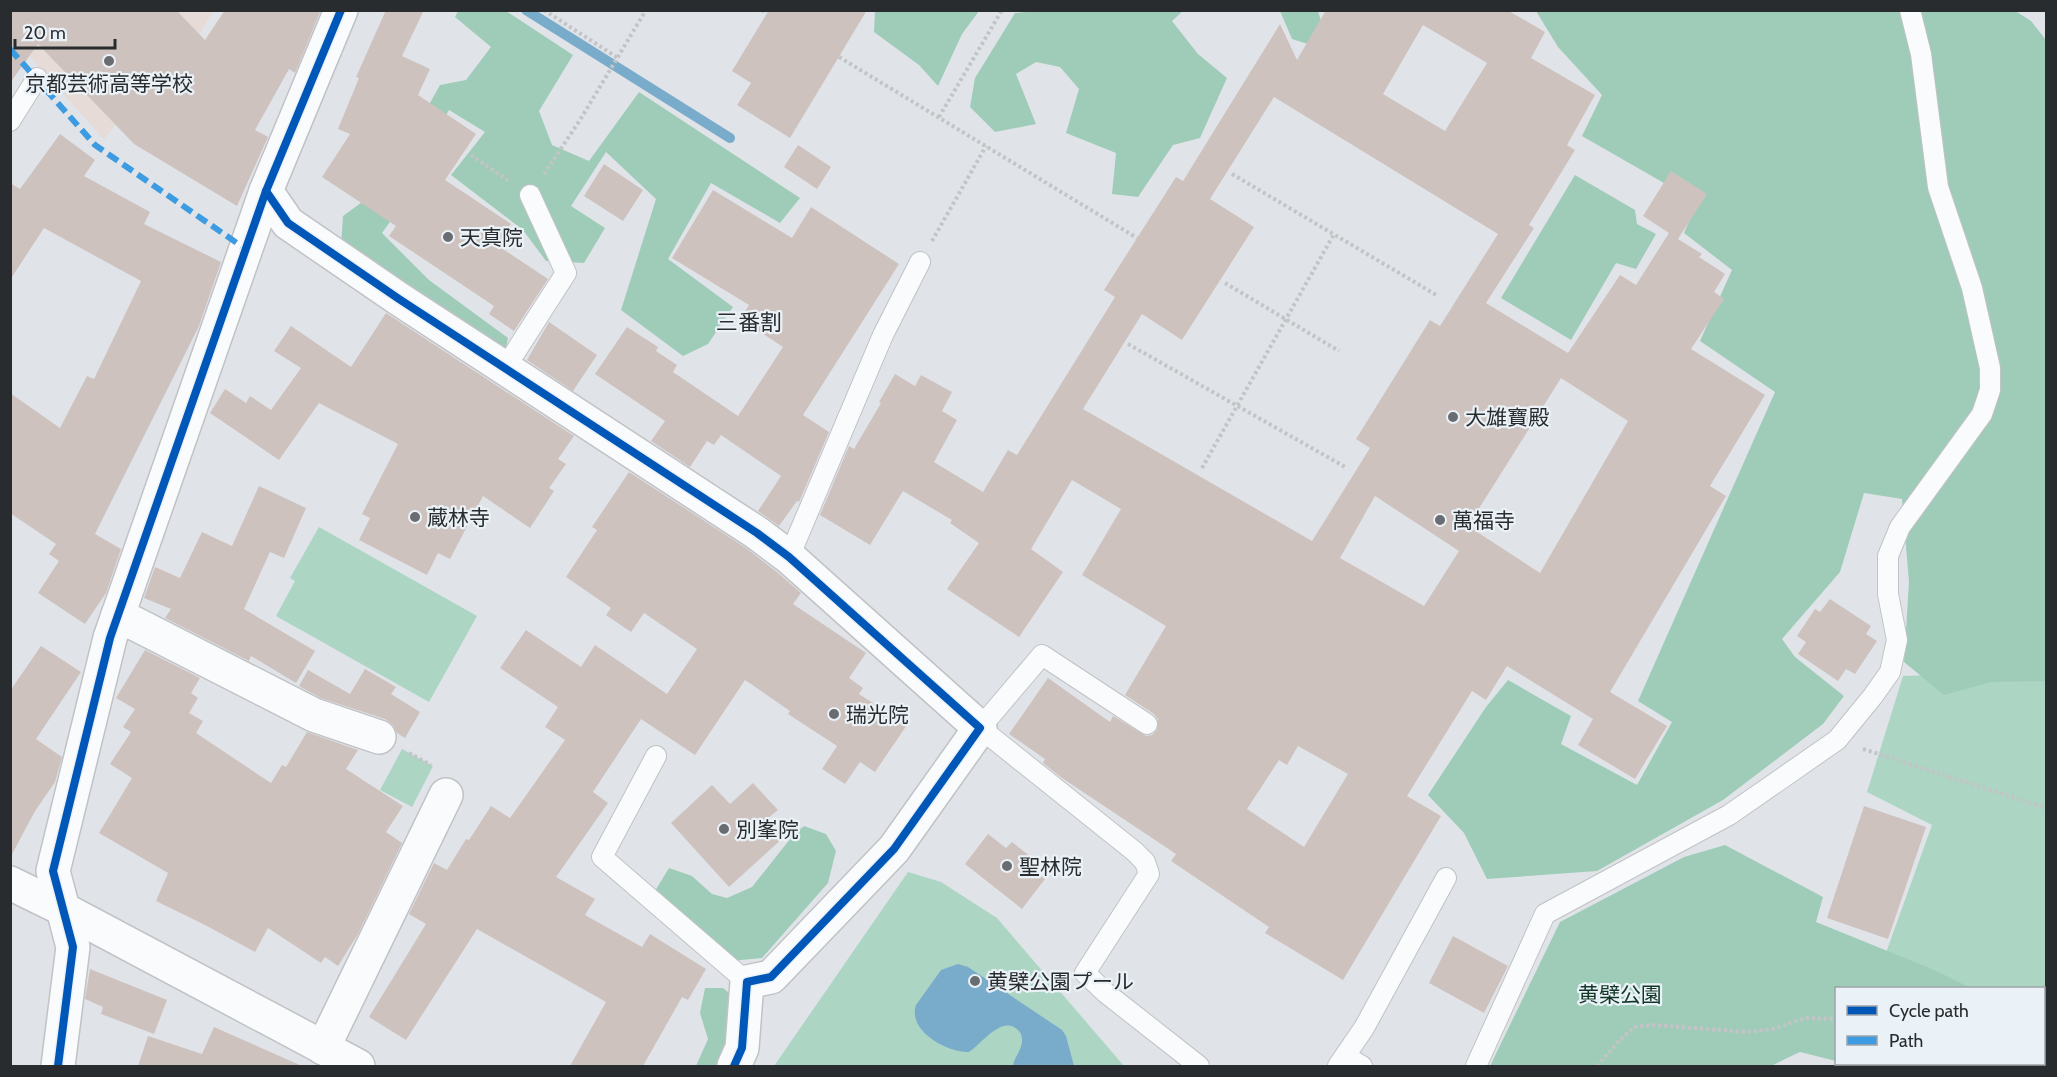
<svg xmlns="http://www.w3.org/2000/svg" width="2057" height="1077" viewBox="0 0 2057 1077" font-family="Cabin,'Noto Sans JP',sans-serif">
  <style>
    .education { fill: #e6dbd6 }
    .green { fill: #acd5c4 }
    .forest { fill: #9fccb9 }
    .water { fill: #79abcb }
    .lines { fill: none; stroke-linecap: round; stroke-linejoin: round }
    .stream { stroke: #79abcb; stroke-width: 10 }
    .building { fill: #cec2bf; fill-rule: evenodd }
    .lane-casing { stroke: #c0c2c5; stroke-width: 22 }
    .street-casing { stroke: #c0c2c5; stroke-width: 36 }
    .secondary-casing { stroke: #c0c2c5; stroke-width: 36 }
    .path { stroke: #c3c4c6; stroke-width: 4; stroke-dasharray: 3 3; stroke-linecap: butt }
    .lane { stroke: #fafbfc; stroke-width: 20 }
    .street { stroke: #fafbfc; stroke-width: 33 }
    .secondary { stroke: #fafbfc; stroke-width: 33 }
    .quiet { stroke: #3d9ce1; stroke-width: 6; stroke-dasharray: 12 6; stroke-linecap: butt }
    .cycleway-casing { stroke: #eaf2f8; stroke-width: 11 }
    .cycleway { stroke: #0057b8; stroke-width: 8 }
    .poi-dot { fill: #696c70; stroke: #eaf2f8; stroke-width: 2 }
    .labels { text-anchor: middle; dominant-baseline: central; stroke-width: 4.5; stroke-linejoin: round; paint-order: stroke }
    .poi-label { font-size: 21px; fill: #292c2f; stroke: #eaf2f8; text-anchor: start }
    .park-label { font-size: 21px; fill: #133727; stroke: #eaf2f8 }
    .neighbourhood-label { font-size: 22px; fill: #292c2f; stroke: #eaf2f8 }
  </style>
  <rect width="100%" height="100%" fill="#e0e4e8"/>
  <path class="education" d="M11 11 213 10V11L163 97 145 87 104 139 11 36Z"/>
  <g class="green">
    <path d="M319 527 477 616 429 702 276 616 295 581 290 578Z"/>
    <path d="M2046 671V1059L2044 1058V988H1929L1883 961 1932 825 1867 792 1903 676Z"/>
    <path d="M402 749 433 766 412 807 380 790Z"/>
    <path d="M908 872 941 882 997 918 1124 1066H774Z"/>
  </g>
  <g class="forest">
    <path d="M1045 10 1183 11 1172 21 1198 54 1227 78 1200 138 1173 145 1138 197 1112 194 1116 153 1066 133 1079 89 1060 67 1036 62 1016 74 1036 124 995 132 970 107 975 78 1015 13Z"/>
    <path d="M2014 10 2031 21 2046 40V681L1991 682 1944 695 1904 662 1909 582 1902 499 1864 493 1840 572 1782 639 1795 657 1844 696 1823 724 1723 800 1597 871 1487 879 1464 833 1428 795 1486 707 1508 680 1571 716 1561 744 1637 785 1672 722 1638 701 1775 392 1700 341 1732 270 1684 233 1697 202 1582 136 1602 95 1558 47 1536 11Z"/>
    <path d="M458 11H506L573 55 539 111 552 145 589 161 639 92 800 198 780 223 711 183 668 259 733 307 708 344 683 356 621 310 656 199 606 152 571 206 605 228 584 263 546 261 523 230 451 175 485 132 449 110 425 151 434 160 382 233 429 280 508 338 505 352 341 246 343 216 369 197 402 153 440 85 466 80 491 47 455 17Z"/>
    <path d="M875 11V10L979 11 962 34 938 86 919 65 874 32Z"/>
    <path d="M1280 11H1318L1330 51 1292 39Z"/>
    <path d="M1575 175 1635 210 1637 224 1656 234 1636 269 1616 263 1571 340 1501 298Z"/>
    <path d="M804 826 826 834 836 851 828 883 762 958 731 961 655 891 669 868 692 876 712 894 727 898 752 887 794 834Z"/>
    <path d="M1725 845 1823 897 1816 922 1932 969 1971 988H1836V1061L1800 1052 1771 1066H1490L1560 922 1684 857Z"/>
    <path d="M705 988H723L739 1001 724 1066H696L708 1039 700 1013Z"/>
    <path d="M2044 1024 2046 1026V1066H1857L1845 1064H2044Z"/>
  </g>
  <path class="water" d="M958 964 968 967 1062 1030 1066 1036 1074 1066H1013C1014 1057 1023 1049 1022 1039 1022 1034 1019 1030 1014 1027 999 1019 981 1044 969 1052 948 1053 907 1031 916 1005L941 970Z"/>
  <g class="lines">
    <path class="stream" d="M526 10 730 138"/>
  </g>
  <g class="building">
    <path d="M10 10H176L205 40 225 10H317L320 12 295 73 289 69 255 130 268 137 237 206 134 144 38 44 10 83Z"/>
    <path d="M386 10H424L402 56 430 69 418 95 476 134 445 180 511 224 497 245 548 279 514 331 489 314 494 306 389 236 396 226 322 177 350 134 338 129 359 78 356 77Z"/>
    <path d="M769 10H867L790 138 737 105 751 83 732 71Z"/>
    <path d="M1326 10H1507L1545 32 1531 58 1595 95 1567 145 1575 150 1529 225 1534 228 1486 303 1568 353 1620 275 1636 285 1669 233 1643 216 1671 171 1707 194 1678 239 1702 254 1699 257 1725 274 1714 292 1724 299 1691 349 1765 395 1710 486 1726 496 1610 692 1667 726 1635 779 1578 745 1593 719 1507 666 1486 700 1472 691 1407 796 1441 816 1343 980 1265 933 1269 927 1171 861 1176 854 1062 778 1043 763 1045 759 1009 734 1048 678 1110 722 1113 716 1146 736 1152 735 1157 730 1158 719 1154 714 1125 695 1166 626 1082 575 1121 509 1072 480 1031 549 1063 572 1019 637 947 589 979 543 950 523 952 520 903 491 870 545 820 515 849 446 854 449 881 403 879 402 895 374 915 386 921 375 952 392 942 411 957 420 934 462 983 492 1008 450 1017 455 1115 297 1104 290 1176 177 1183 181 1280 24 1297 60ZM1423 25 1487 63 1445 131 1383 94ZM1274 97 1498 234 1440 326 1430 320 1356 439 1370 448 1312 541 1083 409 1142 314 1182 340 1254 227 1210 199ZM1561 378 1628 421 1540 573 1468 526ZM1375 496 1459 551 1424 606 1340 558ZM1298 746 1348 774 1304 847 1247 809 1279 760 1287 765Z"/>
    <path d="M60 134 95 160 84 176 150 212 144 224 221 262 199 326 95 534 121 549 106 593 85 624 38 593 59 561 49 554 56 544 10 513V393L60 428 87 376 94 379 141 281 44 228 10 280V183L20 189Z"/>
    <path d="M798 145 831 167 817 189 784 167Z"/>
    <path d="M604 164 643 190 623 221 584 196Z"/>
    <path d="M713 190 792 238 811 207 899 264 803 415 829 432 799 502 797 501 779 526 758 511 781 476 721 435 714 445 707 441 690 467 651 441 665 421 595 374 627 327 658 347 656 351 677 365 673 372 738 416 783 347 740 319 749 305 672 258Z"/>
    <path d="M386 313 574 436 558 459 566 464 549 488 554 491 530 528 483 496 450 559 438 553 427 575 359 540 370 518 362 514 398 444 319 403 279 460 210 413 225 389 246 403 250 396 271 410 301 368 274 351 291 326 351 367Z"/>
    <path d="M549 322 597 355 573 391 527 360Z"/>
    <path d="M629 472 746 548 777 572 801 593 793 604 866 653 849 678 863 688 859 694 907 725 875 772 860 762 845 784 822 769 837 746 788 714 790 711 745 680 695 755 641 719 593 792 608 803 556 877 595 899 585 915 642 947 650 934 706 969 688 1000 682 997 643 1066H570L606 1002 477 929 406 1040 369 1017 426 924 409 914 434 863 447 870 466 839 469 840 491 806 510 818 565 740 545 727 558 707 500 668 526 630 581 667 595 645 667 694 697 649 644 613 631 632 606 615 611 608 566 577 597 530 592 527Z"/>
    <path d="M259 486 306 508 284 558 270 552 244 609 315 651 296 683 251 656 249 661 165 618 171 609 144 598 155 567 180 578 202 532 232 546Z"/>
    <path d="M1830 599 1871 626 1866 634 1877 641 1855 674 1846 669 1838 681 1798 654 1806 642 1797 636 1815 609 1820 612Z"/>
    <path d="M41 646 81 672 36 739 62 757 55 782 35 811 10 858V691Z"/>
    <path d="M145 650 200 678 191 693 198 698 189 713 203 721 196 733 271 783 282 765 286 767 307 732 358 750 346 769 403 806 386 832 402 843 358 934 338 966 325 957 321 963 268 928 255 952 205 925 156 901 168 873 99 833 132 778 110 764 131 732 123 727 135 709 116 698Z"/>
    <path d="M365 669 396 687 391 694 420 712 405 738 397 733 393 725 385 719 321 698 299 686 308 670 350 694Z"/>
    <path d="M753 783 778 810 768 818 785 836 729 887 671 823 712 785 730 804Z"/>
    <path d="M1864 806 1926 827 1888 939 1827 918Z"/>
    <path d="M988 834 1006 848 1012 842 1036 861 1031 868 1045 879 1022 909 965 864Z"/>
    <path d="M1453 936 1508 966 1484 1013 1429 983Z"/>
    <path d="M90 969 167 1000 154 1034 101 1014 103 1007 85 999Z"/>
    <path d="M214 1027 302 1066H138L148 1036 202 1054Z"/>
  </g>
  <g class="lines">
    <g class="lane-casing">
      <g id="lane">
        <path d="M10 121 37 78"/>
        <path d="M505 368 566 273 530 195"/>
        <path d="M789 557 883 335 920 262"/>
        <path d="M1147 724 1042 655 980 728 1134 851 1145 862 1149 874 1085 973 1106 993 1199 1066"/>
        <path d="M656 756 602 857 747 982"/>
        <path d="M1345 1056 1362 1066"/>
        <path d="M1338 1066 1364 1028 1446 878"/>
        <path d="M1476 1066 1545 914 1729 815 1837 740 1873 696 1890 672 1897 640 1888 594V556L1900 527 1982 414 1990 390V368L1972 288 1938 187 1921 54 1910 10"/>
      </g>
    </g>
    <g class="street-casing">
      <g id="street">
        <path d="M266 191 288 223 399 299 757 533 789 557 980 728 894 849 771 977 747 982 742 1048 734 1066"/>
        <path d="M118 615 314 715 379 737"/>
        <path d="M323 1048 446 795"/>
        <path d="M58 1066 73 947 53 871 110 638 266 191 341 10"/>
      </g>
    </g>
    <g class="secondary-casing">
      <path id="secondary" d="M10 883 63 909 358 1066"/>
    </g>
    <g class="path">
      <path d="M544 10 618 58"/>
      <path d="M762 10 767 13"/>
      <path d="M839 57 1137 238"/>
      <path d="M939 117 1002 10"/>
      <path d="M471 155 510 182"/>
      <path d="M544 174 580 120 646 10"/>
      <path d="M1232 174 1438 296"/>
      <path d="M932 241 986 146"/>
      <path d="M1225 283 1339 351"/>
      <path d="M1128 344 1347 468"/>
      <path d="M1202 468 1334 234"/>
      <path d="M1863 749 2046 808"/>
      <path d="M409 753 431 765"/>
      <path d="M1976 1064 1981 1066"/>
      <path d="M1597 1066 1617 1043 1634 1027 1652 1025 1747 1032 1773 1029 1806 1018 1836 1019"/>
    </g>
    <use href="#lane" class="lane"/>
    <use href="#street" class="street"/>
    <use href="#secondary" class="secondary"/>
    <path class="quiet" d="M10 49 95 145 247 250"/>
    <g class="cycleway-casing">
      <g id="cycleway">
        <path d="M266 191 288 223 399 299 757 533 789 557 980 728 894 849 771 977 747 982 742 1048 734 1066"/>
        <path d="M58 1066 73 947 53 871 110 638 266 191 341 10"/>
      </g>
    </g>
    <use href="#cycleway" class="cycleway"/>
  </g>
  <g class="poi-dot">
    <circle cx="109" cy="61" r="6"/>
    <circle cx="448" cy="237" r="6"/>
    <circle cx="1453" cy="417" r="6"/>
    <circle cx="415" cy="517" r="6"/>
    <circle cx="1440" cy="520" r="6"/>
    <circle cx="834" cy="714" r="6"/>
    <circle cx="724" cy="829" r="6"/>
    <circle cx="1007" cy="866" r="6"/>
    <circle cx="975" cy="981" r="6"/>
  </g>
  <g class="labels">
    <g class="poi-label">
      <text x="109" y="83" text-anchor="middle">京都芸術高等学校</text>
      <text x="460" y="237">天真院</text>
      <text x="1465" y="417">大雄寶殿</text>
      <text x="427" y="517">蔵林寺</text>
      <text x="1452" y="520">萬福寺</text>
      <text x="846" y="714">瑞光院</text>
      <text x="736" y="829">別峯院</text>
      <text x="1019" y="866">聖林院</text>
      <text x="987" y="981">黄檗公園プール</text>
    </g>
    <g class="park-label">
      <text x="1620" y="994">黄檗公園</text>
    </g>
    <g class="neighbourhood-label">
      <text x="749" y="322">三番割</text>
    </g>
  </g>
  <rect width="2057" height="1077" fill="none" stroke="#292c2f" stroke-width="24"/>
  <rect x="1835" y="987" width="210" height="78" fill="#eaf2f8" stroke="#9da3a8" stroke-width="1.5"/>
  <rect x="1847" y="1006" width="30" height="9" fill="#0057b8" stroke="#9da3a8" stroke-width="1.5"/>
  <text x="1889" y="1017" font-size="18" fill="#292c2f">Cycle path</text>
  <rect x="1847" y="1036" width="30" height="9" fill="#3d9ce1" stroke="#9da3a8" stroke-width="1.5"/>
  <text x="1889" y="1047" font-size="18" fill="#292c2f">Path</text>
  <path d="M15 39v9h100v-9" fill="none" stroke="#292c2f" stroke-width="3"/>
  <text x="24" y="39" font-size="18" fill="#292c2f" stroke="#eaf2f8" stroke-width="4.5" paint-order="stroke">20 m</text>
</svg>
